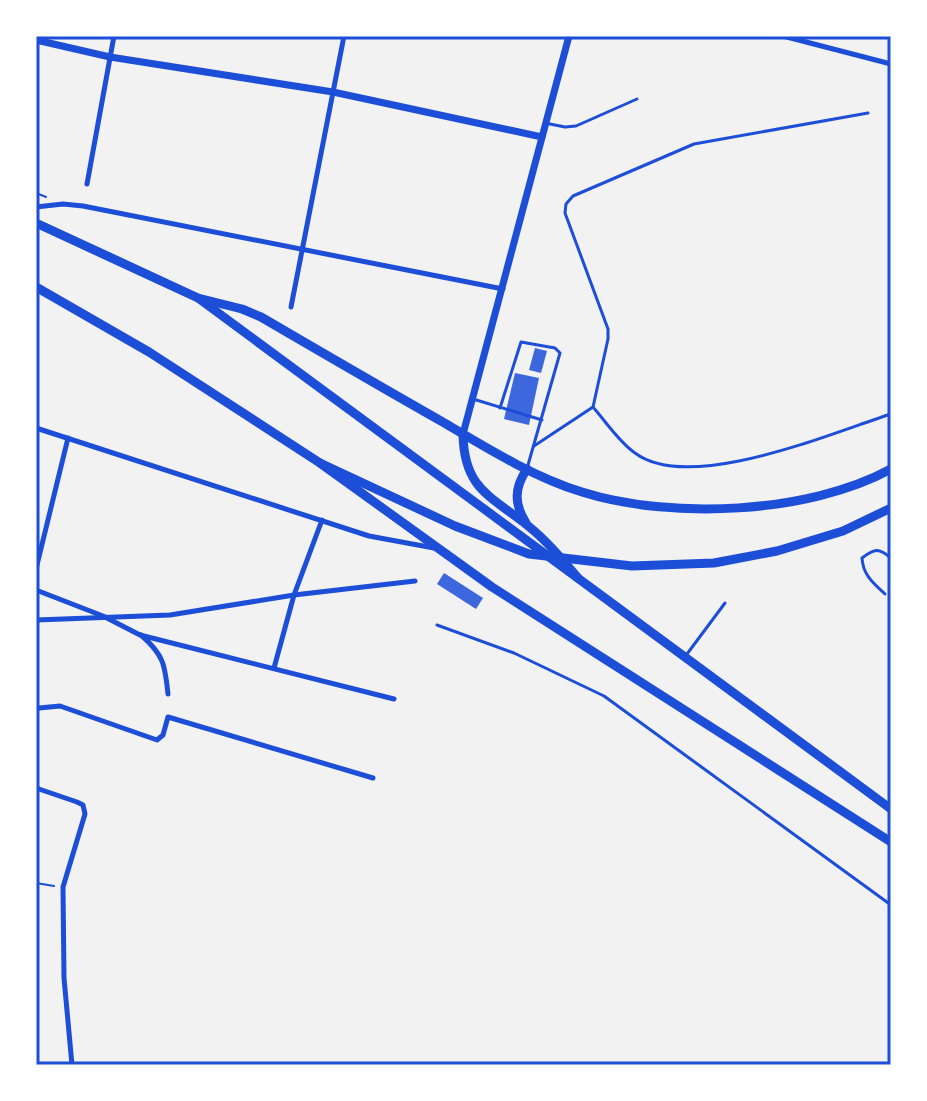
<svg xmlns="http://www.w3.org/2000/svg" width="927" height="1101" viewBox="0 0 927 1101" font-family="'Sofia Sans Condensed',sans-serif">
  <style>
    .building { fill: #3d67dc }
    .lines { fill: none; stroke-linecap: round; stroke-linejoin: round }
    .path { stroke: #1d4ed8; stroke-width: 2 }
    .service { stroke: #1d4ed8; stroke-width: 3 }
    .minor { stroke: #1d4ed8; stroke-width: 5 }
    .tertiary { stroke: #1d4ed8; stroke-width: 7 }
    .primary { stroke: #1d4ed8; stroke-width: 9 }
    .trunk { stroke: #1d4ed8; stroke-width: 9 }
    .neatline { fill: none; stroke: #1d4ed8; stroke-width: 3 }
  </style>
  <rect width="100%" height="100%" fill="#f2f2f2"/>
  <g class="building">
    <path d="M535 348 547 351 541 373 529 370Z"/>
    <path d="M515 373 539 378 529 425 504 419Z"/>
    <path d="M444 573 483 598 476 609 437 584Z"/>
  </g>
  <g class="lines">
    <g class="path">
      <path d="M36 193 46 197"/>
      <path d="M36 883 54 886"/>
    </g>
    <g class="service">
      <path d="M545 123 565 127 576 126 637 99"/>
      <path d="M473 399 542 420"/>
      <path d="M593 407C606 422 619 442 635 453 690 494 831 433 891 414"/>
      <path d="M500 408 521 342 555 348 560 353 528 465"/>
      <path d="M534 446 593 407 608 339V329L565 213 566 204 573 196 694 144 868 113"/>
      <path d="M885 594C873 583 863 575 862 558 875 548 879 548 891 558"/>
      <path d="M437 625 514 653 604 696 891 905"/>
      <path d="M687 654 725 603"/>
    </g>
    <g class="minor">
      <path d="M783 36 891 64"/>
      <path d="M87 184 114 36"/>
      <path d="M36 207 63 204 83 206 503 289"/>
      <path d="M291 307 344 36"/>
      <path d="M36 428 369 536 434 548"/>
      <path d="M36 569 68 438"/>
      <path d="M36 590 103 616 140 635 394 699"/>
      <path d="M36 620 170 615 294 595 415 581"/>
      <path d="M141 635C164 655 165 665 168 694"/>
      <path d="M274 668 294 595 322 520"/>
      <path d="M36 710 39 708 60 706 157 740 163 735 168 717 373 778"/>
      <path d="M36 788 77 802 83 805 85 814 63 887 64 978 72 1065"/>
    </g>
    <g class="tertiary">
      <path d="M36 40 110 57 333 92 542 137"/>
      <path d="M463 434 569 36"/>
    </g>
    <g class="primary">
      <path d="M36 223 198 298 891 809"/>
      <path d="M36 287 149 352 320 463 492 587 891 842"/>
    </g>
    <g class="trunk">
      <path d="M198 298 242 309 261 317C321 352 381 387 441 421 485 447 533 477 582 492 671 520 808 514 891 469"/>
      <path d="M463 434C464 488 489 495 527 525 546 540 562 559 578 578"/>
      <path d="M320 463 455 526 529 554 632 566 714 563 777 551 843 531 891 508"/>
      <path d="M526 523C514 504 514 488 527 469"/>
    </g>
  </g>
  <rect width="927" height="1101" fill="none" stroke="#ffffff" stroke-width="76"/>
  <rect x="38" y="38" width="851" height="1025" class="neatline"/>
</svg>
